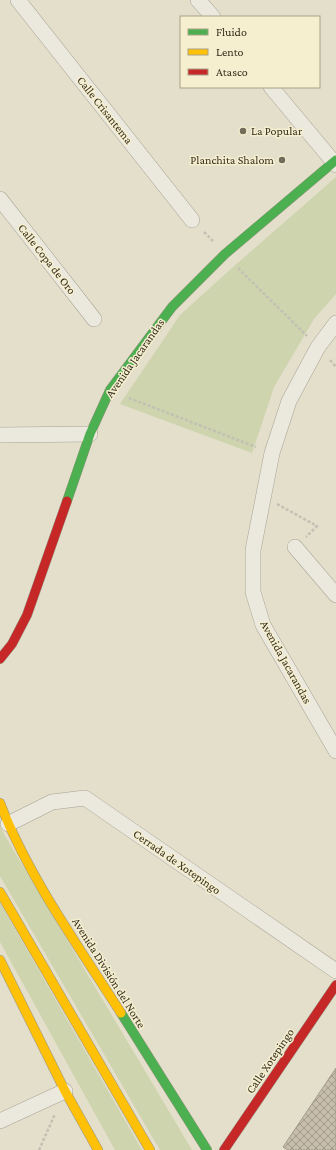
<svg xmlns="http://www.w3.org/2000/svg" width="336" height="1150" viewBox="0 0 336 1150" font-family="'Crimson Pro',serif">
  <style>
    .park { fill: #ced4ad }
    .building { fill: url(#building-cross-hatch); stroke: #a39b8b }
    .lines { fill: none; stroke-linecap: round; stroke-linejoin: round }
    .street-casing { stroke: #a8a395; stroke-width: 16 }
    .fast-casing { stroke: #989384; stroke-width: 10 }
    .slow-casing { stroke: #989384; stroke-width: 10 }
    .jam-casing { stroke: #989384; stroke-width: 10 }
    .path { stroke: #c3c0b4; stroke-width: 2.5; stroke-dasharray: 3 2; stroke-linecap: butt }
    .street { stroke: #ebe8dd; stroke-width: 15 }
    .fast { stroke: #4caf50; stroke-width: 9 }
    .slow { stroke: #ffc107; stroke-width: 9 }
    .jam { stroke: #c62828; stroke-width: 9 }
    .poi-dot { fill: #736b5a; stroke: #f5efd0; stroke-width: 1.5 }
    .labels { text-anchor: middle; dominant-baseline: central; stroke-width: 3; stroke-linejoin: round; paint-order: stroke }
    .street-label { font-size: 12px; fill: #362d1d; stroke: #f5efd0 }
    .poi-label { font-size: 12px; fill: #362d1d; stroke: #f5efd0; text-anchor: start }
  </style>
  <defs>
    <pattern id="building-cross-hatch" width="8" height="8" patternUnits="userSpaceOnUse"><rect width="8" height="8" fill="#c6bdac"/><path d="M0 0l8 8M0 8l8-8" fill="none" stroke="#a29a8b"/></pattern>
  </defs>
  <rect width="100%" height="100%" fill="#e3dfcb"/>
  <g class="park">
    <path d="M336 177V294L314 319 274 387 252 453 120 404 180 315 233 267Z"/>
    <path d="M0 826 1 829 192 1150H160L0 876Z"/>
    <path d="M0 903 142 1150H115L0 942Z"/>
  </g>
  <path class="building" d="M336 1068V1150H288L283 1147Z"/>
  <g class="lines">
    <g class="street-casing">
      <g id="street">
        <path d="M18 0 192 220"/>
        <path d="M198 0 213 17"/>
        <path d="M271 87 336 165"/>
        <path d="M0 199 94 319"/>
        <path d="M336 323 318 347 289 401 272 453 253 550V592L263 625 336 751"/>
        <path d="M0 435 90 434"/>
        <path d="M295 547 336 595"/>
        <path d="M8 824 52 802 85 798 336 971"/>
        <path d="M0 1121 65 1091"/>
      </g>
    </g>
    <g class="fast-casing">
      <g id="fast">
        <path d="M67 501 90 434 110 390 172 307 225 254 336 160"/>
        <path d="M121 1013 207 1150"/>
      </g>
    </g>
    <g class="slow-casing">
      <g id="slow">
        <path d="M0 803C28 876 79 947 121 1013"/>
        <path d="M0 892 150 1150"/>
        <path d="M0 960 65 1091 98 1150"/>
      </g>
    </g>
    <g class="jam-casing">
      <g id="jam">
        <path d="M0 659 12 644 27 615 67 501"/>
        <path d="M224 1150 336 985"/>
      </g>
    </g>
    <g class="path">
      <path d="M204 232 213 241"/>
      <path d="M238 268 307 336"/>
      <path d="M330 360 336 367"/>
      <path d="M129 398 256 447"/>
      <path d="M277 504 317 526 306 537"/>
      <path d="M39 1150 55 1114"/>
    </g>
    <use href="#street" class="street"/>
    <use href="#fast" class="fast"/>
    <use href="#slow" class="slow"/>
    <use href="#jam" class="jam"/>
  </g>
  <g class="poi-dot">
    <circle cx="243" cy="131" r="4"/>
    <circle cx="282" cy="160" r="4"/>
  </g>
  <g class="labels">
    <g class="street-label">
      <text transform="translate(105 110) rotate(52)">Calle Crisantema</text>
      <text transform="translate(47 259) rotate(52)">Calle Copa de Oro</text>
      <text transform="translate(135 358) rotate(-55)">Avenida Jacarandas</text>
      <text transform="translate(286 662) rotate(61)">Avenida Jacarandas</text>
      <text transform="translate(177 862) rotate(35)">Cerrada de Xotepingo</text>
      <text transform="translate(109 973) rotate(58)">Avenida División del Norte</text>
      <text transform="translate(270 1061) rotate(-56)">Calle Xotepingo</text>
    </g>
    <g class="poi-label">
      <text x="251" y="131">La Popular</text>
      <text x="274" y="160" text-anchor="end">Planchita Shalom</text>
    </g>
  </g>
  <rect x="180" y="16" width="140" height="72" fill="#f5efd0" stroke="#a9a188"/>
  <rect x="188" y="29" width="20" height="6" fill="#4caf50" stroke="#a9a188"/>
  <text x="216" y="36" font-size="12" fill="#362d1d">Fluido</text>
  <rect x="188" y="49" width="20" height="6" fill="#ffc107" stroke="#a9a188"/>
  <text x="216" y="56" font-size="12" fill="#362d1d">Lento</text>
  <rect x="188" y="69" width="20" height="6" fill="#c62828" stroke="#a9a188"/>
  <text x="216" y="76" font-size="12" fill="#362d1d">Atasco</text>
</svg>
